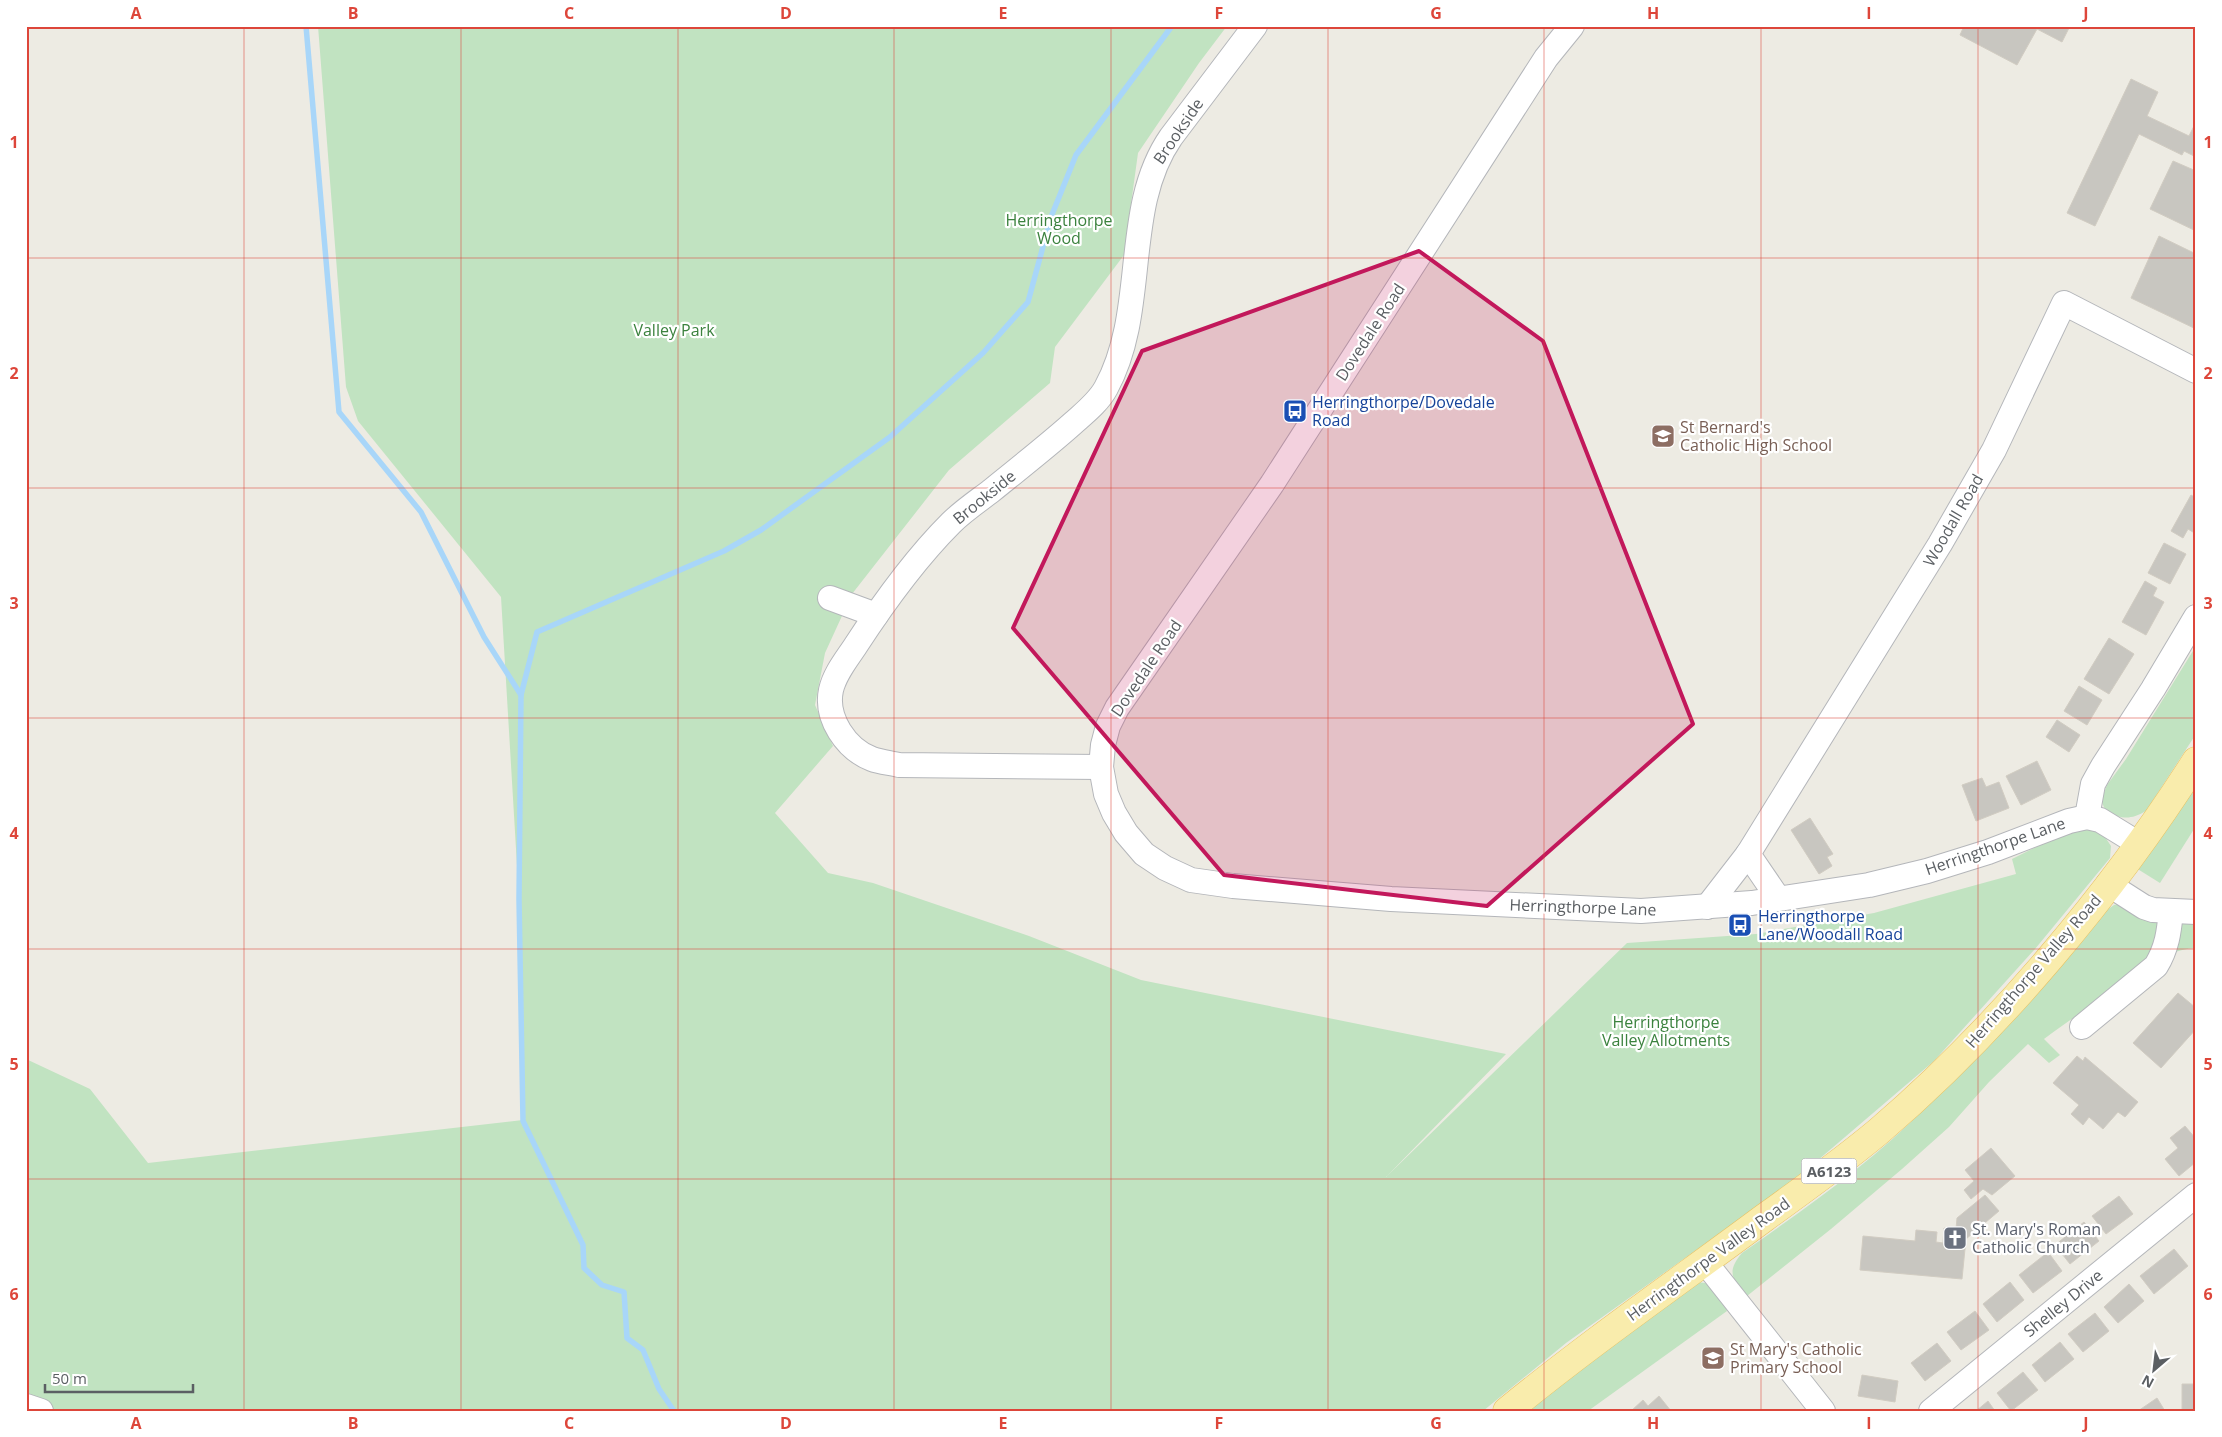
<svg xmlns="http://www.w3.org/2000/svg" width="2222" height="1437" viewBox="0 0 2222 1437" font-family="'Open Sans',sans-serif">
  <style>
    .green { fill: #c1e3c1 }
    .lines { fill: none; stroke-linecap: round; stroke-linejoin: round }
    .stream { stroke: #a8d6f9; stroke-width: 5.5 }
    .building { fill: #c8c6c0; stroke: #d1ccc2 }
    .minor-casing { stroke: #b4b6ba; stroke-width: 26 }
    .primary-casing { stroke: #e7c162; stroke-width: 29 }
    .minor { stroke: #fff; stroke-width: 24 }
    .primary { stroke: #f9ecac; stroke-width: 28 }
    .marked { fill: #c2185b; fill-opacity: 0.2; stroke: #c2185b; stroke-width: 4; stroke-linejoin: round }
    .grid { fill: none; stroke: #dd463a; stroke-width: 1; stroke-opacity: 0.55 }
    .labels { text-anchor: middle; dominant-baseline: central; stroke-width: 4.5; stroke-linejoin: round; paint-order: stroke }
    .shield { fill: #fff; stroke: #8c8f92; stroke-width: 1 }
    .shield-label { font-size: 15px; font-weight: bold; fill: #5b5f63 }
    .street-label { font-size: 16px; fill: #5b5f63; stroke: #fff }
    .park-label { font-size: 16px; fill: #3b823e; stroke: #fff }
    .transit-label { font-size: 16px; fill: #164399; stroke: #fff; text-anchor: start }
    .education-label { font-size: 16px; fill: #785e54; stroke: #fff; text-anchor: start }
    .worship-label { font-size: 16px; fill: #5b616d; stroke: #fff; text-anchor: start }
    .neatline { fill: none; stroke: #dd463a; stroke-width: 2 }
    .grid-label { font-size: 16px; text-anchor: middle; font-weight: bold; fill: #dd463a }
  </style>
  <rect width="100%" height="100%" fill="#edebe3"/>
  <g class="green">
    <path d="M318 26H1227L1199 63 1138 153 1124 255 1055 347 1050 383 949 470 852 594 825 653 815 705 833 746 775 813 828 873 873 883 1029 936 1141 980 1506 1054 1386 1177 1627 943 1756 934 1874 913 2016 874 2012 859 2076 827 2094 828 2105 837 2111 846 2110 858 2035 949 1934 1061 1797 1178 1566 1343 1483 1411H26V1059L90 1089 148 1163 523 1120 519 899 501 597 358 421 346 387Z"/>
    <path d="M2196 646V734L2146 811C2130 820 2123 819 2106 812L2101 800 2107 785 2126 759Z"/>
    <path d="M2196 784V826L2160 883 2136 868Z"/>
    <path d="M2123 904 2196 921V948C2155 951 2127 981 2095 1003 2078 1015 2061 1026 2044 1039L2060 1055 2049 1063 2028 1044 1989 1082 1949 1127 1902 1169 1831 1229 1747 1296C1732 1279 1726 1272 1742 1253 1807 1207 1873 1162 1928 1105 1989 1043 2045 976 2104 912L2114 905Z"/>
    <path d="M1697 1282C1720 1284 1719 1292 1727 1311L1588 1411H1528L1568 1378Z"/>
  </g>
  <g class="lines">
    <g class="stream">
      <path d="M306 26 339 412 421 512 484 637 521 695"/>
      <path d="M674 1411 659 1389 643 1350 627 1338 624 1292 602 1285 584 1268 583 1245 523 1121 519 899 521 695 537 632 724 551 761 530 890 437 983 353 1028 302 1051 217 1076 155 1172 26"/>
    </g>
  </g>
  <g class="building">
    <path d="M1964 26H2070L2062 42 2037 29 2017 65 1960 35Z"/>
    <path d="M2131 79 2158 92 2147 116 2189 136 2196 122V157L2184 151 2182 155 2139 134 2095 226 2067 213Z"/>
    <path d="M2173 161 2196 171V231L2150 209Z"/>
    <path d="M2159 236 2196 254V329L2131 298Z"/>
    <path d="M2191 495 2196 498V534L2188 529 2183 538 2171 531Z"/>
    <path d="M2164 543 2186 554 2170 584 2148 573Z"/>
    <path d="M2145 581 2157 588 2153 596 2164 602 2146 635 2122 622Z"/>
    <path d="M2109 638 2134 654 2109 694 2084 679Z"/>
    <path d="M2079 686 2102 700 2087 725 2064 711Z"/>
    <path d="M2057 720 2080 735 2069 752 2046 737Z"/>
    <path d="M2037 761 2051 790 2021 805 2006 776Z"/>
    <path d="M1982 778 1986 787 1999 782 2009 808 1976 821 1962 785Z"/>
    <path d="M1810 818 1833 854 1827 857 1832 866 1819 874 1791 830Z"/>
    <path d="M2178 993 2196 1008V1029L2161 1068 2133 1043Z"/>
    <path d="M2077 1056 2083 1061 2085 1057 2138 1102 2125 1117 2118 1112 2103 1129 2089 1117 2083 1125 2071 1114 2079 1105 2053 1083Z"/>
    <path d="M2185 1126 2196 1139V1162L2179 1176 2165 1159 2178 1148 2170 1138Z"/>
    <path d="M1991 1148 2015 1176 1992 1195 1983 1189 1971 1199 1964 1190 1974 1181 1965 1170Z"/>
    <path d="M1985 1195 1999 1211 1966 1239 1962 1279 1860 1270 1863 1236 1915 1241 1916 1230 1937 1232 1936 1242 1943 1243 1944 1228 1956 1229 1957 1218Z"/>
    <path d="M2119 1196 2133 1214 2106 1234 2092 1216Z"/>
    <path d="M2084 1222 2099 1241 2070 1264 2055 1245Z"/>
    <path d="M2174 1249 2188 1266 2154 1294 2140 1276Z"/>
    <path d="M2048 1252 2062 1271 2033 1293 2019 1275Z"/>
    <path d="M2010 1282 2024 1300 1997 1322 1983 1304Z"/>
    <path d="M2129 1284 2144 1301 2118 1323 2104 1307Z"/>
    <path d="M1975 1311 1989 1330 1961 1350 1947 1332Z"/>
    <path d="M2095 1313 2109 1331 2083 1352 2068 1334Z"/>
    <path d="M2060 1342 2074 1359 2045 1382 2032 1365Z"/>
    <path d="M1937 1343 1951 1361 1925 1381 1911 1363Z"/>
    <path d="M2023 1372 2038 1390 2011 1411 1997 1393Z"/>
    <path d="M1862 1375 1898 1381 1895 1402 1858 1396Z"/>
    <path d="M2182 1384H2195L2196 1411H2182Z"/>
    <path d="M1659 1396 1671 1411H1631L1643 1400 1648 1406Z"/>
    <path d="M2157 1398 2165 1411H2138Z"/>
    <path d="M1988 1401 1995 1411H1976Z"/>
  </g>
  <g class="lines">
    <g class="minor-casing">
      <g id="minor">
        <path d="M1572 26 1546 58 1272 484 1117 708 1108 726 1103 745 1101 767 1106 794 1114 813 1126 833 1144 854 1165 868 1191 880 1233 886 1391 899 1641 911 1752 903 1869 885 1927 871 1988 852 2069 821 2087 817 2100 820 2139 844"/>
        <path d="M830 598 876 615"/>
        <path d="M1101 767 899 765C891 763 880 762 872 759 846 749 825 718 831 690 835 673 847 659 856 645 884 602 915 559 951 523 963 511 978 501 991 491 1018 469 1045 448 1071 425 1083 414 1098 403 1106 388 1149 309 1121 209 1171 137L1255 26"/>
        <path d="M2087 817 2093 784 2103 766 2153 689 2196 617"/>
        <path d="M1748 854 1778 898"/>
        <path d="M2108 884 2144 907 2153 910 2196 912"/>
        <path d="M1707 907 1748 854 1940 544 1994 450 2064 303 2196 371"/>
        <path d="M2082 1027 2156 966C2167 948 2169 932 2171 911"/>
        <path d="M1705 1262 1823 1411"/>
        <path d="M26 1406 41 1411"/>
        <path d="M1931 1411 2196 1195"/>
      </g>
    </g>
    <g class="primary-casing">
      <path id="primary" d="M1507 1411C1590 1343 1678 1282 1764 1218 1803 1190 1842 1162 1879 1131 1998 1029 2112 893 2196 761"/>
    </g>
    <use href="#minor" class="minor"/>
    <use href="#primary" class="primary"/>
  </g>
  <path class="marked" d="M1419 251 1543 341 1693 724 1487 906 1224 875 1013 628 1142 351Z"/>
  <path class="grid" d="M244 26V1411M461 26V1411M678 26V1411M894 26V1411M1111 26V1411M1328 26V1411M1544 26V1411M1761 26V1411M1978 26V1411M26 258H2196M26 488H2196M26 718H2196M26 949H2196M26 1179H2196"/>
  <defs>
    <g id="bus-square" transform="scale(1.25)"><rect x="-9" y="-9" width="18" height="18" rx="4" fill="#1a4fb4" stroke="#fff"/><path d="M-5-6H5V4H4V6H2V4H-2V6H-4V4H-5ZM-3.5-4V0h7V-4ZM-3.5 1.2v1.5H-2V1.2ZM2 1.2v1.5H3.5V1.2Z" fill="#fff"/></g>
    <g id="school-square" transform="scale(1.25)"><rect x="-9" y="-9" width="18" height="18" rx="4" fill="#8d6e63" stroke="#fff"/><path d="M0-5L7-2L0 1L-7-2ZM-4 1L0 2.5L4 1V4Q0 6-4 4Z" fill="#fff"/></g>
    <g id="church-square" transform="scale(1.25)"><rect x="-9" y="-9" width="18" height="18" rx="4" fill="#6b7280" stroke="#fff"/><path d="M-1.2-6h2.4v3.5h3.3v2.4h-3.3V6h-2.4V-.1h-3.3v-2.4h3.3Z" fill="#fff"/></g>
  </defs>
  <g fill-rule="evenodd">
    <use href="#bus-square" x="1295" y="411"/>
    <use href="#school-square" x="1663" y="436"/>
    <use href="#bus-square" x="1740" y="925"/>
    <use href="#church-square" x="1955" y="1238"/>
    <use href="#school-square" x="1713" y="1358"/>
  </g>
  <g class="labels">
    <rect class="shield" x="1801.5" y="1158.5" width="55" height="25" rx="4"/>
    <g class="shield-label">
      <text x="1829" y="1171">A6123</text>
    </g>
    <g class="street-label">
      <text transform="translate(1178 131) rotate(-56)">Brookside</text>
      <text transform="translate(1370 332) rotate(-57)">Dovedale Road</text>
      <text transform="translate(984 497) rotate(-39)">Brookside</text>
      <text transform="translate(1953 520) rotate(-60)">Woodall Road</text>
      <text transform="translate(1146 668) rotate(-56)">Dovedale Road</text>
      <text transform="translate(1995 846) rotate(-19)">Herringthorpe Lane</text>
      <text transform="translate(1583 907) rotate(2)">Herringthorpe Lane</text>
      <text transform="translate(2033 971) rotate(-49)">Herringthorpe Valley Road</text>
      <text transform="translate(1708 1259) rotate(-36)">Herringthorpe Valley Road</text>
      <text transform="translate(2063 1303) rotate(-39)">Shelley Drive</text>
    </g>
    <g class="park-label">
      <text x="1059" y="220">Herringthorpe<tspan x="1059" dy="18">Wood</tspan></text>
      <text x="674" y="330">Valley Park</text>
      <text x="1666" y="1022">Herringthorpe<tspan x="1666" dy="18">Valley Allotments</tspan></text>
    </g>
    <g class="transit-label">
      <text x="1312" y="402">Herringthorpe/Dovedale<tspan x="1312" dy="18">Road</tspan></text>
      <text x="1758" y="916">Herringthorpe<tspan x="1758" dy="18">Lane/Woodall Road</tspan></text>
    </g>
    <g class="education-label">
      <text x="1680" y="427">St Bernard's<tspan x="1680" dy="18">Catholic High School</tspan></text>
      <text x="1730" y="1349">St Mary's Catholic<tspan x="1730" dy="18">Primary School</tspan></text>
    </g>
    <g class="worship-label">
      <text x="1972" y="1229">St. Mary's Roman<tspan x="1972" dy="18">Catholic Church</tspan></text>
    </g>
  </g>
  <rect width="2222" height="1437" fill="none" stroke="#ffffff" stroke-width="55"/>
  <g transform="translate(2154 1370) rotate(208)" stroke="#ffffff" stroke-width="4" paint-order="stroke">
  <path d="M0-4L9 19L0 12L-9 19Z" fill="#5b5f63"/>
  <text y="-8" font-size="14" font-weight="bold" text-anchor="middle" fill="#5b5f63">N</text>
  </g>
  <path d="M45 1384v8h148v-8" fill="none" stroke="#5b5f63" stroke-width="2.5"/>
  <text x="52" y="1384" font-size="15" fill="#5b5f63" stroke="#ffffff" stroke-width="4" paint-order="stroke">50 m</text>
  <rect x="28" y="28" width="2166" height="1382" class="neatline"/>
  <g class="grid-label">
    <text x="136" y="19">A</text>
    <text x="353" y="19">B</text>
    <text x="569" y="19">C</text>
    <text x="786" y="19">D</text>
    <text x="1003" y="19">E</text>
    <text x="1219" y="19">F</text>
    <text x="1436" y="19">G</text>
    <text x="1653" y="19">H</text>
    <text x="1869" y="19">I</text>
    <text x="2086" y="19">J</text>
    <text x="14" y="148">1</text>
    <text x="2208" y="148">1</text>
    <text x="14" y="379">2</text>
    <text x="2208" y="379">2</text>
    <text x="14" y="609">3</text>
    <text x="2208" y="609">3</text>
    <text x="14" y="839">4</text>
    <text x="2208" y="839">4</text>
    <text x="14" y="1070">5</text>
    <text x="2208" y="1070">5</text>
    <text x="14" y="1300">6</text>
    <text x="2208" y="1300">6</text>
    <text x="136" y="1429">A</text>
    <text x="353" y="1429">B</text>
    <text x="569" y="1429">C</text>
    <text x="786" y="1429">D</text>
    <text x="1003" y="1429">E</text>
    <text x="1219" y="1429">F</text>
    <text x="1436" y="1429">G</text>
    <text x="1653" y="1429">H</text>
    <text x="1869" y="1429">I</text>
    <text x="2086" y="1429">J</text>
  </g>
</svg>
